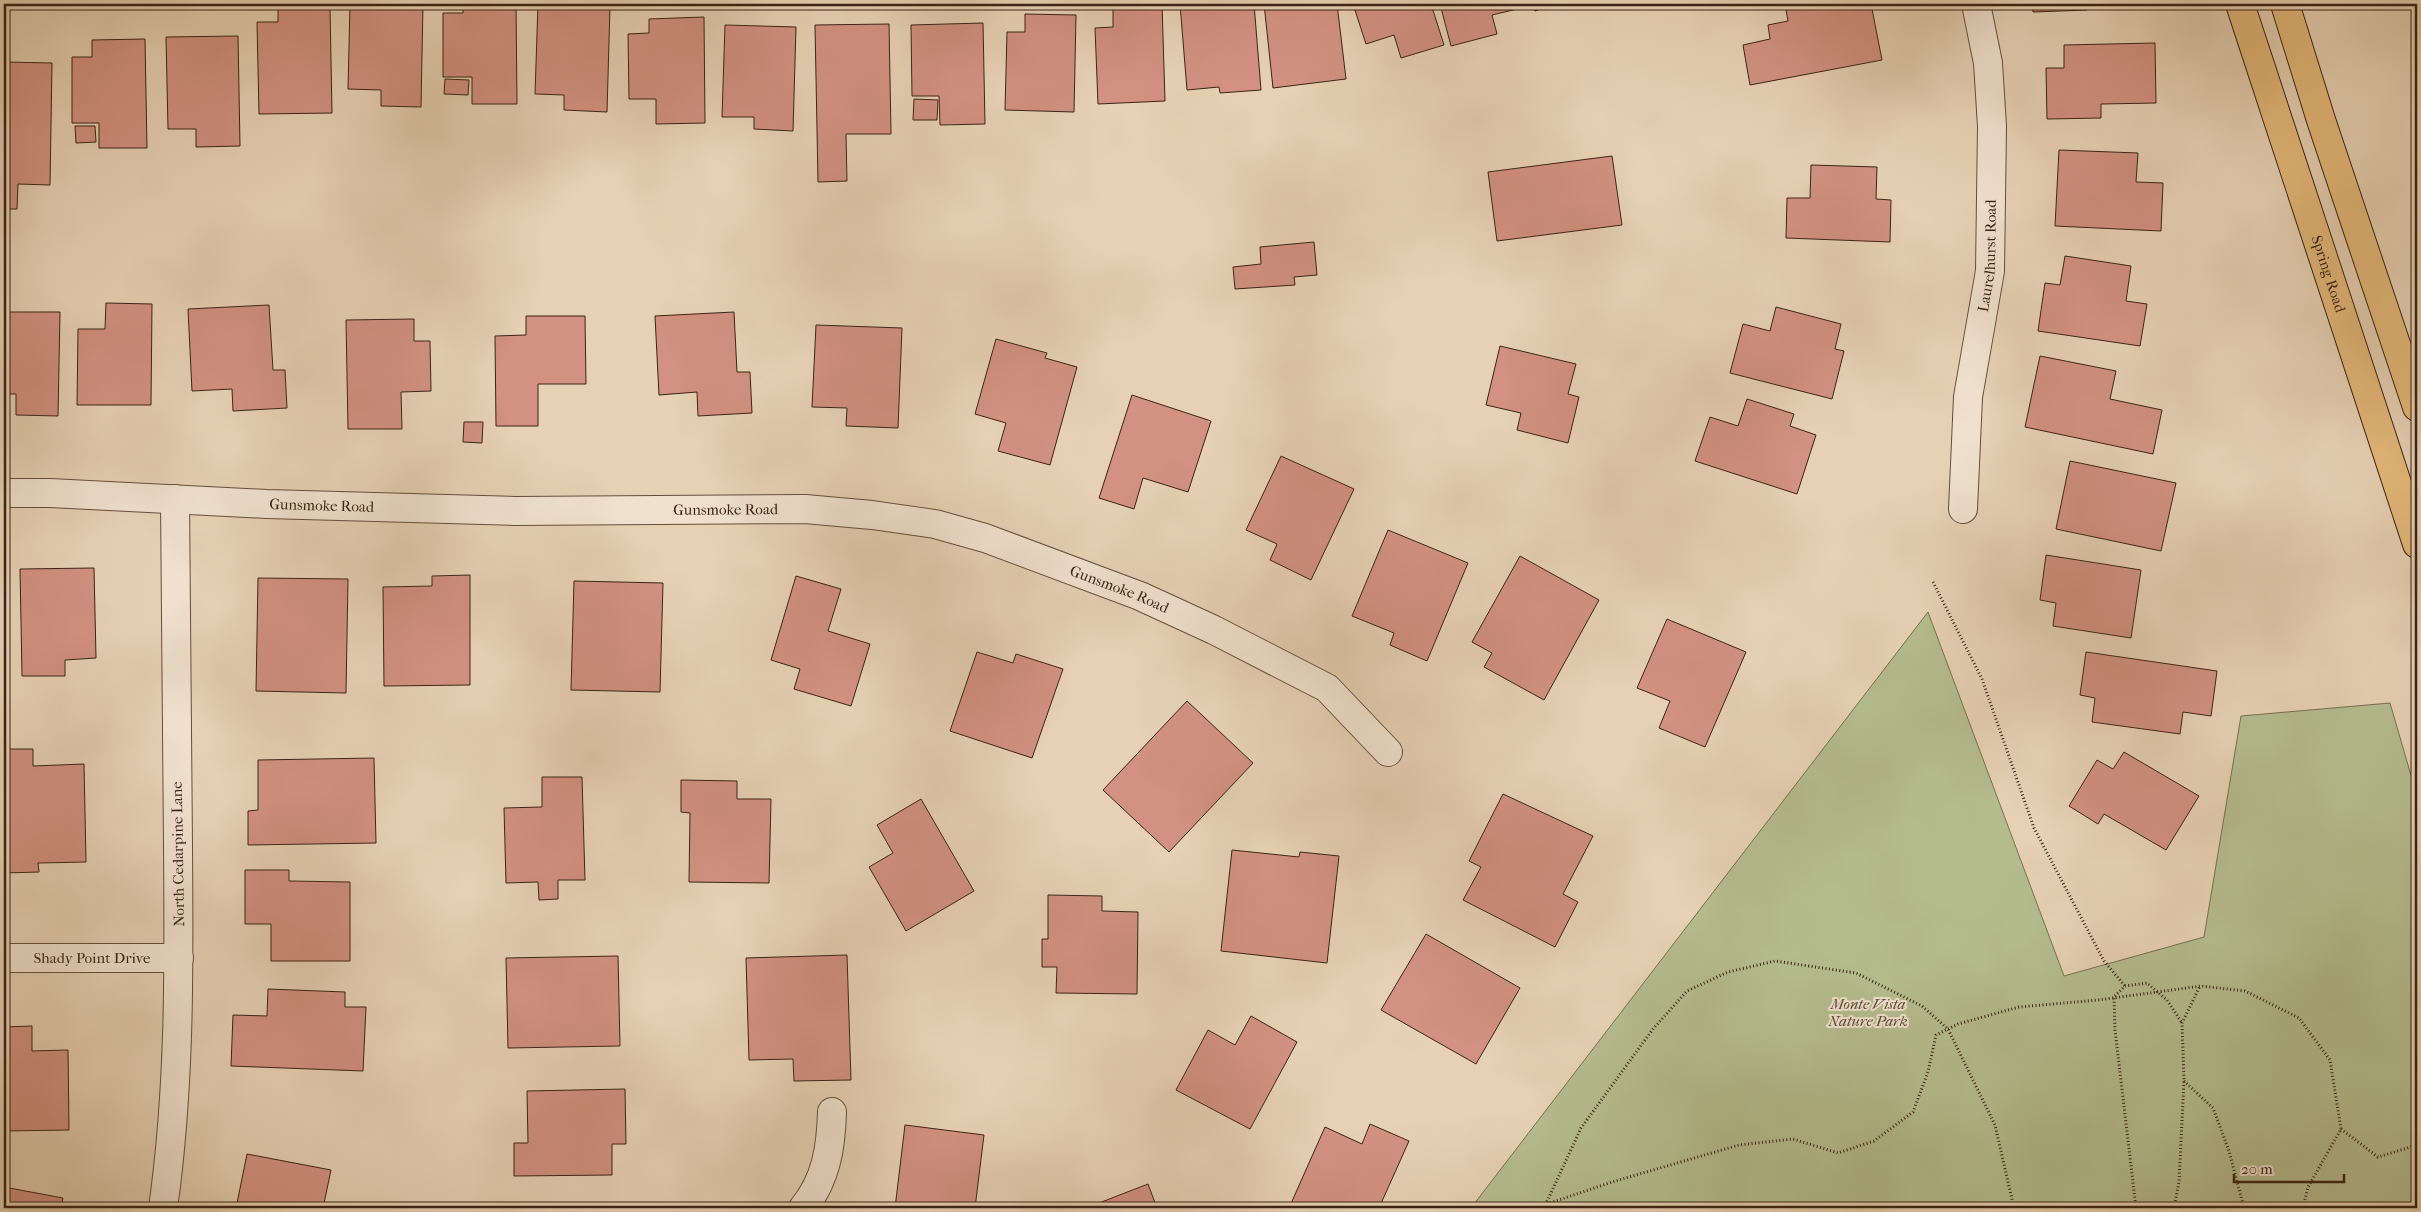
<svg xmlns="http://www.w3.org/2000/svg" width="2421" height="1212" viewBox="0 0 2421 1212" font-family="'IM FELL French Canon',serif">
  <style>
    .green { fill: #b4bc8e; stroke: #777050 }
    .building { fill: #d29181; stroke: #3a2413 }
    .lines { fill: none; stroke-linecap: round; stroke-linejoin: round }
    .minor-casing { stroke: #654f3b; stroke-width: 30 }
    .major-casing { stroke: #3a2413; stroke-width: 30 }
    .path { stroke: #3a2413; stroke-width: 3; stroke-dasharray: 1 2.5; stroke-linecap: butt }
    .minor { stroke: #efe1ce; stroke-width: 28 }
    .major { stroke: #e3b87a; stroke-width: 28 }
    .labels { text-anchor: middle; dominant-baseline: central; stroke-width: 4; stroke-linejoin: round; paint-order: stroke }
    .street-label { font-size: 15px; fill: #3a2413; stroke: #efe1ce }
    .park-label { font-size: 15px; font-style: italic; fill: #584a32; stroke: #efe1ce }
  </style>
  <rect width="100%" height="100%" fill="#e6d1b4"/>
  <filter id="stains"><feTurbulence type="fractalNoise" baseFrequency=".004" numOctaves="4"/><feColorMatrix values="0 0 0 0 .2 0 0 0 0 .09 0 0 0 0 .02 0 0 0 .5 -.17"/></filter>
  <radialGradient id="worn" r=".72"><stop offset=".6" stop-color="#630" stop-opacity="0"/><stop offset="1" stop-color="#630" stop-opacity=".3"/></radialGradient>
  <path class="green" d="M1928 612 2064 976 2204 937 2241 716 2390 703 2417 796V1208H1471Z"/>
  <g class="building">
    <path d="M350 4H423L421 107 381 106V90L348 89Z"/>
    <path d="M463 4H516L517 104H472V77H443V13H463Z"/>
    <path d="M538 4 610 6 607 112 564 110V95L535 94Z"/>
    <path d="M1162 4 1165 101 1098 104 1095 28 1113 27V6Z"/>
    <path d="M1180 4H1254L1261 90 1220 93 1219 87 1187 90Z"/>
    <path d="M1264 4H1337L1346 79 1273 88Z"/>
    <path d="M1353 4H1431L1444 45 1401 58 1394 35 1366 44Z"/>
    <path d="M1440 4H1515L1517 9 1492 15 1497 34 1451 46Z"/>
    <path d="M1533 4H1556L1535 11Z"/>
    <path d="M1785 4H1853L1854 8 1871 4 1882 60 1750 85 1743 45 1770 39 1768 25 1788 21Z"/>
    <path d="M2032 4H2087V10L2033 12Z"/>
    <path d="M330 8 332 113 259 114 257 22H278V9Z"/>
    <path d="M1025 14 1076 15 1074 112 1005 110 1007 32H1025Z"/>
    <path d="M704 17 705 123 656 124V99H629L628 34 649 33V19Z"/>
    <path d="M983 23 985 124 940 125 939 96H912L911 25Z"/>
    <path d="M889 24 891 134H846L847 181 818 182 815 25Z"/>
    <path d="M725 25 796 27 793 131 754 129V117H722Z"/>
    <path d="M238 36 240 146 196 147V129H168L166 37Z"/>
    <path d="M145 39 147 148H99V123H72V57H92V40Z"/>
    <path d="M2155 43 2156 103 2101 104V118L2047 119 2046 68H2064V45Z"/>
    <path d="M4 62 52 63 50 185 18 184 17 209H4Z"/>
    <path d="M445 79 469 80 468 95 444 94Z"/>
    <path d="M914 99 938 100 937 120H913Z"/>
    <path d="M75 126H95L96 142 76 143Z"/>
    <path d="M2059 150 2138 153 2136 182 2163 183 2161 231 2055 226Z"/>
    <path d="M1612 156 1622 225 1497 241 1488 172Z"/>
    <path d="M1811 165 1877 167 1876 199 1891 200 1890 242 1786 238 1787 198H1810Z"/>
    <path d="M1314 242 1317 275 1294 277 1295 285 1235 289 1233 267 1261 264 1260 247Z"/>
    <path d="M2065 256 2131 266 2126 301 2147 304 2140 346 2038 331 2045 283 2060 285Z"/>
    <path d="M106 303 152 304 151 405H77L78 329H105Z"/>
    <path d="M269 305 273 370H285L287 408 233 411 232 389 192 391 188 309Z"/>
    <path d="M1776 307 1841 324 1835 349 1844 351 1832 399 1730 373 1743 324 1770 331Z"/>
    <path d="M4 312H60L58 416 16 415V394H4Z"/>
    <path d="M734 312 737 372H750L752 413 698 416 697 392 659 395 655 316Z"/>
    <path d="M526 316H585L586 384H538V426H496L495 336 526 335Z"/>
    <path d="M414 319V341H430L431 391 401 392 402 429H348L346 320Z"/>
    <path d="M816 325 902 328 898 428 846 426 847 408 812 407Z"/>
    <path d="M996 339 1047 353 1045 358 1077 367 1050 465 998 451 1006 423 975 414Z"/>
    <path d="M1500 346 1576 364 1568 394 1579 397 1568 443 1517 430 1521 413 1486 405Z"/>
    <path d="M2040 356 2116 371 2110 399 2162 410 2153 454 2025 427Z"/>
    <path d="M1132 395 1211 421 1188 492 1143 478 1134 509 1099 498Z"/>
    <path d="M1747 399 1794 414 1790 426 1816 435 1797 494 1695 461 1710 417 1738 426Z"/>
    <path d="M464 422H483L482 443 463 442Z"/>
    <path d="M1281 456 1354 489 1311 580 1270 560 1277 544 1246 530Z"/>
    <path d="M2070 461 2176 483 2161 551 2056 529Z"/>
    <path d="M1388 530 1468 563 1427 661 1390 645 1394 633 1352 616Z"/>
    <path d="M2046 555 2141 570 2131 638 2053 626 2056 603 2040 600Z"/>
    <path d="M1520 556 1599 600 1544 700 1484 667 1492 653 1472 642Z"/>
    <path d="M94 568 96 658 65 660V676H22L20 569Z"/>
    <path d="M470 575V685L384 686 383 587 432 586V576Z"/>
    <path d="M796 576 841 589 828 631 870 644 851 706 794 689 800 669 771 660Z"/>
    <path d="M258 578 348 579 346 693 256 691Z"/>
    <path d="M574 581 663 583 660 692 571 690Z"/>
    <path d="M1667 619 1746 652 1705 747 1659 728 1670 701 1637 688Z"/>
    <path d="M977 652 1013 663 1016 654 1063 669 1032 758 950 731Z"/>
    <path d="M2086 652 2217 671 2211 716 2183 712 2180 734 2092 722 2095 698 2080 695Z"/>
    <path d="M1187 701 1253 763 1169 852 1103 790Z"/>
    <path d="M4 749H33V766L84 764 86 862 38 863 39 872 4 873Z"/>
    <path d="M2124 752 2199 796 2166 850 2104 814 2098 824 2069 806 2097 760 2113 769Z"/>
    <path d="M374 758 376 843 248 845V811L258 810V760Z"/>
    <path d="M542 777H582L585 880H558V899L539 900 538 882 506 883 504 808 542 807Z"/>
    <path d="M681 780 737 781V799H771L769 883 689 882 690 813 681 812Z"/>
    <path d="M1503 794 1593 836 1563 894 1578 902 1555 947 1463 900 1481 867 1469 861Z"/>
    <path d="M921 799 974 891 906 931 869 867 893 853 877 825Z"/>
    <path d="M1232 850 1299 857 1300 852 1339 856 1327 963 1221 951Z"/>
    <path d="M245 870H289V881L350 882V961H271V924H245Z"/>
    <path d="M1048 895 1102 896V911L1138 912 1137 994 1056 993 1057 967H1042V939H1048Z"/>
    <path d="M1426 934 1520 988 1476 1064 1381 1010Z"/>
    <path d="M847 955 851 1080 794 1081 793 1059 749 1060 746 958Z"/>
    <path d="M618 956 620 1046 508 1048 506 958Z"/>
    <path d="M268 989 345 992V1007H366L363 1071 231 1066 233 1015 267 1016Z"/>
    <path d="M1251 1016 1297 1042 1250 1129 1176 1090 1208 1030 1235 1045Z"/>
    <path d="M32 1026V1051L68 1050 69 1130 4 1131V1027Z"/>
    <path d="M625 1089 626 1144H612V1175L514 1176V1143H528L527 1091Z"/>
    <path d="M1370 1124 1409 1141 1379 1208H1289L1325 1127 1362 1144Z"/>
    <path d="M905 1125 984 1135 975 1208H895Z"/>
    <path d="M247 1154 331 1170 323 1208H236Z"/>
    <path d="M1148 1184 1157 1208H1101L1099 1203Z"/>
    <path d="M4 1187 63 1198 61 1208H4Z"/>
  </g>
  <g class="lines">
    <g class="minor-casing">
      <g id="minor">
        <path id="s1" d="M4 493H50L267 504 515 511 805 509 872 515 935 524 985 538 1140 596 1214 630 1327 688 1388 752"/>
        <path id="s2" d="M1963 509 1968 397 1990 271 1992 126 1988 63 1976 4"/>
        <path id="s3" d="M4 958H179"/>
        <path d="M163 1208C180 1089 179 967 178 846 177 731 176 615 175 499"/>
        <path d="M803 1208C826 1180 831 1148 832 1112"/>
      </g>
    </g>
    <g class="major-casing">
      <g id="major">
        <path id="s4" d="M2240 4 2417 544"/>
        <path d="M2285 4 2321 120 2417 407"/>
      </g>
    </g>
    <g class="path">
      <path d="M1933 582 1982 679 2034 828 2104 961 2125 986"/>
      <path d="M2184 1081 2213 1108 2229 1151 2244 1208"/>
      <path d="M2341 1129 2378 1157 2417 1145"/>
      <path d="M1547 1204 1612 1182 1739 1145 1793 1139 1838 1153 1874 1141 1913 1112 1928 1072 1936 1035 1958 1024 2019 1007 2098 1000 2201 986 2245 991 2299 1018 2330 1060 2341 1129 2308 1187 2303 1208"/>
      <path d="M1544 1208 1581 1128 1653 1029 1687 991 1728 972 1775 961 1856 973 1922 1006 1948 1029 1995 1125 2014 1208"/>
      <path d="M2136 1208 2115 1030 2114 997 2125 986 2147 983 2167 1000 2182 1023"/>
      <path d="M2174 1208 2179 1182 2184 1080 2182 1023 2200 986"/>
    </g>
    <use href="#minor" class="minor"/>
    <use href="#major" class="major"/>
  </g>
  <g class="labels">
    <g class="street-label">
      <text stroke="none"><textPath href="#s2" startOffset="255">Laurelhurst Road</textPath></text>
      <text stroke="none"><textPath href="#s4" startOffset="284">Spring Road</textPath></text>
      <text stroke="none"><textPath href="#s1" startOffset="318">Gunsmoke Road</textPath></text>
      <text stroke="none"><textPath href="#s1" startOffset="722">Gunsmoke Road</textPath></text>
      <text stroke="none"><textPath href="#s1" startOffset="1128">Gunsmoke Road</textPath></text>
      <text transform="translate(178 854) rotate(-91)">North Cedarpine Lane</text>
      <text stroke="none"><textPath href="#s3" startOffset="88">Shady Point Drive</textPath></text>
    </g>
    <g class="park-label">
      <text x="1868" y="1004">Monte Vista<tspan x="1868" dy="17">Nature Park</tspan></text>
    </g>
  </g>
  <rect width="2421" height="1212" fill="none" stroke="#e6d1b4" stroke-width="20"/>
  <rect x="5" y="5" width="2411" height="1202" fill="none" stroke="#3a2413" stroke-width="2.5"/>
  <rect x="10" y="10" width="2401" height="1192" fill="none" stroke="#3a2413"/>
  <path d="M2234 1174v8h110v-8" fill="none" stroke="#3a2413" stroke-width="2.5"/>
  <text x="2241" y="1174" font-size="15" fill="#3a2413" stroke="#efe1ce" stroke-width="4" paint-order="stroke">20 m</text>
  <rect width="100%" height="100%" filter="url(#stains)"/>
  <rect width="100%" height="100%" fill="url(#worn)"/>
</svg>
